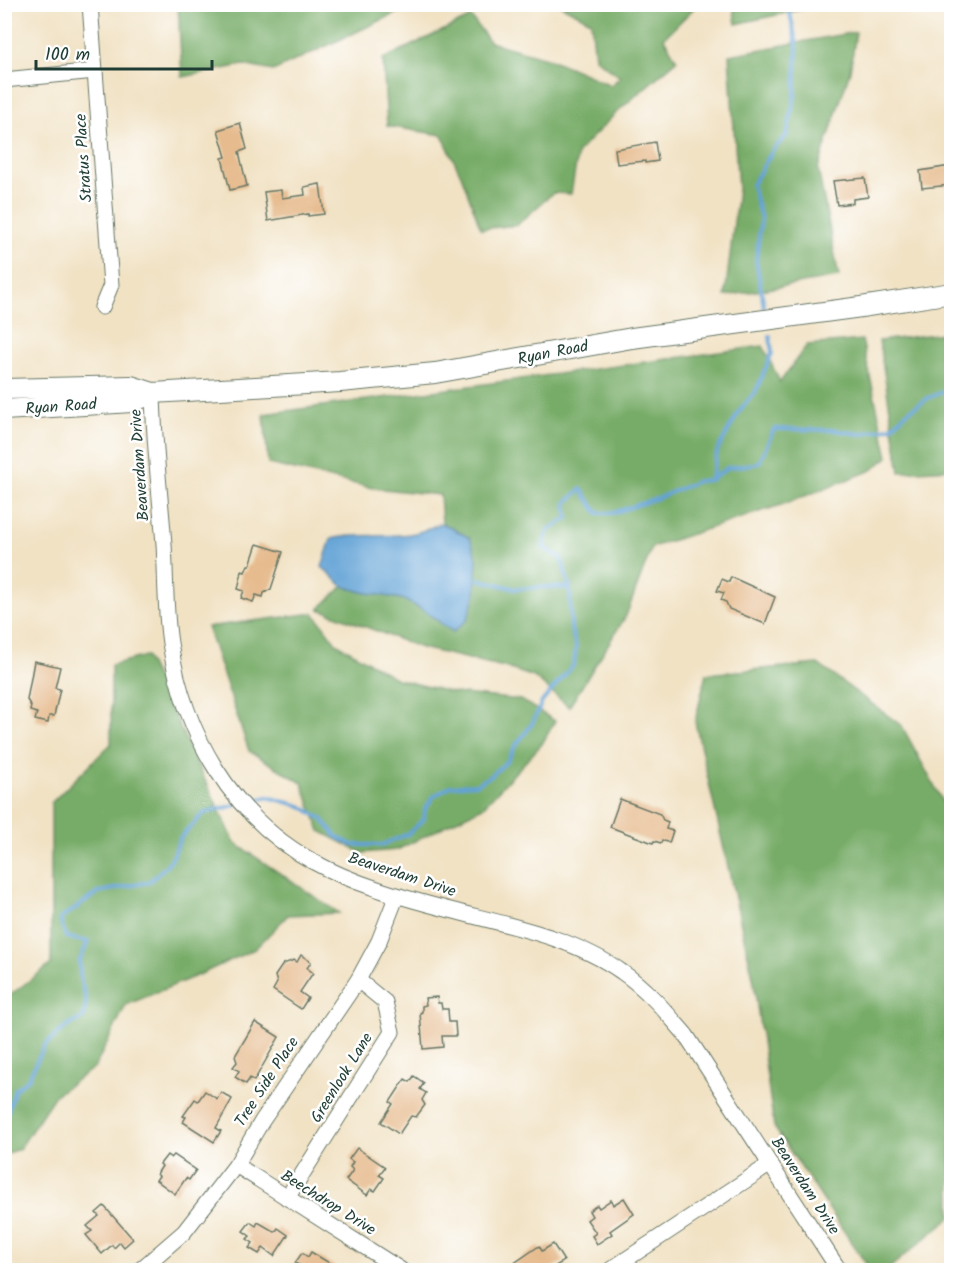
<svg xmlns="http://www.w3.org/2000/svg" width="956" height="1275" viewBox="0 0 956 1275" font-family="Kalam,sans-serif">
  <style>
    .forest { fill: #77ac68; stroke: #4b744e; stroke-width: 1.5 }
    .water { fill: #62a2d5; stroke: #407084; stroke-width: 1.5 }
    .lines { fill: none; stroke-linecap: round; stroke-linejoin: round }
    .stream { stroke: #62a2d5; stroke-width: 4 }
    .building { fill: #e6bb8e }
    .minor-casing { stroke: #687766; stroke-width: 17 }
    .major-casing { stroke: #687766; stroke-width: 22 }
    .minor { stroke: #fff; stroke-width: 15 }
    .major { stroke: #fff; stroke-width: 20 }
    .labels { text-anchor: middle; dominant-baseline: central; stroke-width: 5; stroke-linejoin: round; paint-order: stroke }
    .street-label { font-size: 16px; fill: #1f3d34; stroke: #fff }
  </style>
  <rect width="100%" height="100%" fill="#fff"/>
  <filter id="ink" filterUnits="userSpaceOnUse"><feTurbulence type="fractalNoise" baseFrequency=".0167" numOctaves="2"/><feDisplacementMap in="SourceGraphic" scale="12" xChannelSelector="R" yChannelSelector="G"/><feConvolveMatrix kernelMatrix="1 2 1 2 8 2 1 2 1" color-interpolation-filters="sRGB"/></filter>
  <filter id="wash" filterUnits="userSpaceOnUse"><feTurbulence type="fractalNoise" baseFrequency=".008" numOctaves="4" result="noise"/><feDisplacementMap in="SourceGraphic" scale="24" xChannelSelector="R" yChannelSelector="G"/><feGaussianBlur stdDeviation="1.35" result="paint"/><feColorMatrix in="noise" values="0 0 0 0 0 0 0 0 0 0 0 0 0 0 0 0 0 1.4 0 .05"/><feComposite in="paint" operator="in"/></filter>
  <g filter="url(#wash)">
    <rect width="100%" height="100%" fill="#f1e2c4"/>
    <g class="forest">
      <path d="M178 5V4L414 5 273 71 243 65 182 77Z"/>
      <path d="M560 5H697L664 38 677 60 617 112 578 152 571 194 553 193 517 225 481 229 461 175 442 135 387 126 383 59 471 17 490 42 550 59 611 85 620 77 595 58 591 21Z"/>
      <path d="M733 5V4L822 5 736 24Z"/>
      <path d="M856 32 850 71 818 169 839 277 725 296 738 189 729 55Z"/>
      <path d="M951 332V469L900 472 879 341Z"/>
      <path d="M862 340 888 457 872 470 787 503 652 547 626 616 569 707 534 677 504 667 421 648 319 609 343 586 362 592 402 599 423 610 453 632 470 538 442 523 440 495 373 488 268 464 264 414 763 346 780 382 807 345Z"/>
      <path d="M314 613 336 643 397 679 454 693 521 700 555 721 542 744 483 807 397 850 362 853 320 831 302 783 249 751 207 627Z"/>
      <path d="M146 656 235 843 339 913 288 915 255 949 201 974 126 1005 95 1067 55 1095 20 1148 5 1155V999L51 964V803L111 744V665Z"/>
      <path d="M818 664 902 726 951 817V1217L887 1270H870L774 1127 753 977 695 722 706 674Z"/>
    </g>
    <path class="water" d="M442 523 470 538 477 559 475 596 467 620 453 632 423 610 402 599 362 592 343 586 322 567 331 539C358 532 387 539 415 533 424 531 433 526 442 523Z"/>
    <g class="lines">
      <g class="stream">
        <path d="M764 307 756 260 761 219 752 185 773 150 787 135 795 95 797 46 788 4"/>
        <path d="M711 478 718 449 740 410 756 391 772 353 770 336"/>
        <path d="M478 579 516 589 542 587 570 588"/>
        <path d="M247 802 268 797 301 806 322 819 336 836 352 845H382L408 834 424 819 425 809 434 796 451 786 477 784 492 775 507 761 516 745 532 724 542 702 574 664 576 647 571 629 570 588 561 558 543 547 548 530 568 518 566 503 581 489 598 513H613L658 498 698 481 710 480 727 468 759 463 774 429 834 430 860 434 892 427 906 413 928 398 952 388"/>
        <path d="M4 1116 7 1114 15 1089 28 1079 45 1045 66 1027 84 1017 86 1001 81 981 79 962 88 942 66 937 60 919 99 892 149 882 165 867 173 857 180 838 204 813 236 805"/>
      </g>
    </g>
    <g id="blocks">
      <g class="building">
        <path d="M240 123 247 149 239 152 247 186 230 190 222 158 226 157 218 130Z"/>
        <path d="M655 142 658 161 645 163V161L617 164 615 149Z"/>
        <path d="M951 166V185L922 188 920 171Z"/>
        <path d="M865 178 868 197 853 199V203L837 205 833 181Z"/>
        <path d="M320 184 324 214 308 216V214L268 221 264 192 281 190 282 198 305 195 304 187Z"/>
        <path d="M257 544 283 552 271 589 264 593 263 597 256 595 253 602 241 598 244 591 238 589 242 571 245 572 248 565H250Z"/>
        <path d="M731 577 775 597 765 624 729 609 726 602 721 600 724 593 717 591 722 579 729 582Z"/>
        <path d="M34 661 60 667 55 688 60 689 54 716H49L48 723 35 720 37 713 30 711 31 706 27 700Z"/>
        <path d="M620 799 660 814 663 820 668 822 666 829 673 831 669 843 662 840 661 843 654 841 653 843 610 827Z"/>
        <path d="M301 955 311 962 307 968 313 973 300 992 308 998 301 1009 273 990 277 983 275 976 283 964 294 960 297 962Z"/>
        <path d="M437 997 438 1003H441L442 1009H448L449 1022H455L456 1036H442L443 1047 423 1049 420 1013 422 1012V1006L426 1005 425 998Z"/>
        <path d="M255 1022 279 1037 254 1081 250 1078 246 1084 235 1077 239 1071 233 1067 237 1062 235 1056Z"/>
        <path d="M414 1076 424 1083 420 1089 426 1093 422 1100 425 1105 416 1117 411 1116 399 1134 381 1122 393 1104 390 1102 405 1079 410 1082Z"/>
        <path d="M205 1091 217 1099 221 1092 232 1099 216 1128 221 1131 214 1142 183 1122 186 1117 183 1116 195 1099 198 1101Z"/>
        <path d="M357 1148 385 1167 379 1175 384 1178 375 1191 371 1189 367 1195 346 1180 353 1170 350 1167 353 1162 349 1159Z"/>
        <path d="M167 1155 171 1158 174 1155 196 1170 189 1180 186 1178 175 1194 156 1180 159 1176 157 1174 162 1166 160 1164Z"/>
        <path d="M624 1198 634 1214 610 1231 612 1234 597 1244 592 1236 596 1233 587 1220 592 1216 589 1211 597 1205 599 1208 611 1200 613 1205Z"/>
        <path d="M104 1206 133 1239 124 1247 120 1242 114 1248 112 1245 102 1254 86 1235 92 1231 87 1226 99 1216 96 1213Z"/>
        <path d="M250 1222 256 1226 258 1222 275 1232 278 1228 288 1235 274 1256 263 1248 259 1254 249 1248 253 1243 247 1239 250 1236 243 1231Z"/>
        <path d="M553 1244 564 1261 549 1270H518L513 1264 539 1246 542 1251Z"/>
        <path d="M311 1252 341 1270H299L302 1267 295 1263 302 1253 308 1257Z"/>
      </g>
    </g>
  </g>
  <g filter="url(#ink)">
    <use href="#blocks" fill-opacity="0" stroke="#687766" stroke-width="1.5"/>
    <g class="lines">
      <g class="minor-casing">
        <g id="minor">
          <path d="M90 4 111 285 102 307"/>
          <path d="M4 80 95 71"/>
          <path d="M153 393C154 444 160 493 164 544 166 577 165 611 170 643 184 733 231 816 312 861 353 884 404 898 450 910 507 925 573 937 622 972 647 989 667 1013 686 1035L839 1270"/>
          <path d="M236 1165 401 1270"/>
          <path d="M287 1198 392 1032 385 1002 358 980"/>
          <path d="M140 1270 184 1232 236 1165 262 1121 358 980 379 941 397 895"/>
          <path d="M610 1270 769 1165"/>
        </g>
      </g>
      <g class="major-casing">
        <g id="major">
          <path d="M4 389 131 386 153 393 340 382 435 373 632 338 861 307 952 293"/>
          <path d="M4 410 132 402 153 393"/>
        </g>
      </g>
      <use href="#minor" class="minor"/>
      <use href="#major" class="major"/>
    </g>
  </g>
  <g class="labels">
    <g class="street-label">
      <text transform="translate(84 158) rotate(-94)">Stratus Place</text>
      <text transform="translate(553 353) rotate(-11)">Ryan Road</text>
      <text transform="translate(61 407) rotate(-4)">Ryan Road</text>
      <text transform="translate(140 465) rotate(-94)">Beaverdam Drive</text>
      <text transform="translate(402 875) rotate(18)">Beaverdam Drive</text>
      <text transform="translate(342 1078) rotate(-58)">Greenlook Lane</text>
      <text transform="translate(267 1082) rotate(-57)">Tree Side Place</text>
      <text transform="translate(805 1186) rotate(57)">Beaverdam Drive</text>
      <text transform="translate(328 1203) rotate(32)">Beechdrop Drive</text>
    </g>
  </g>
  <rect width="956" height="1275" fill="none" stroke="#fff" stroke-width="24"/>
  <path d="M36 60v9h176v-9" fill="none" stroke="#1f3d34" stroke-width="3"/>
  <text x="45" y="60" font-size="18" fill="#1f3d34" stroke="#ffffff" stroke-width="4.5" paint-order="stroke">100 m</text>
</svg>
